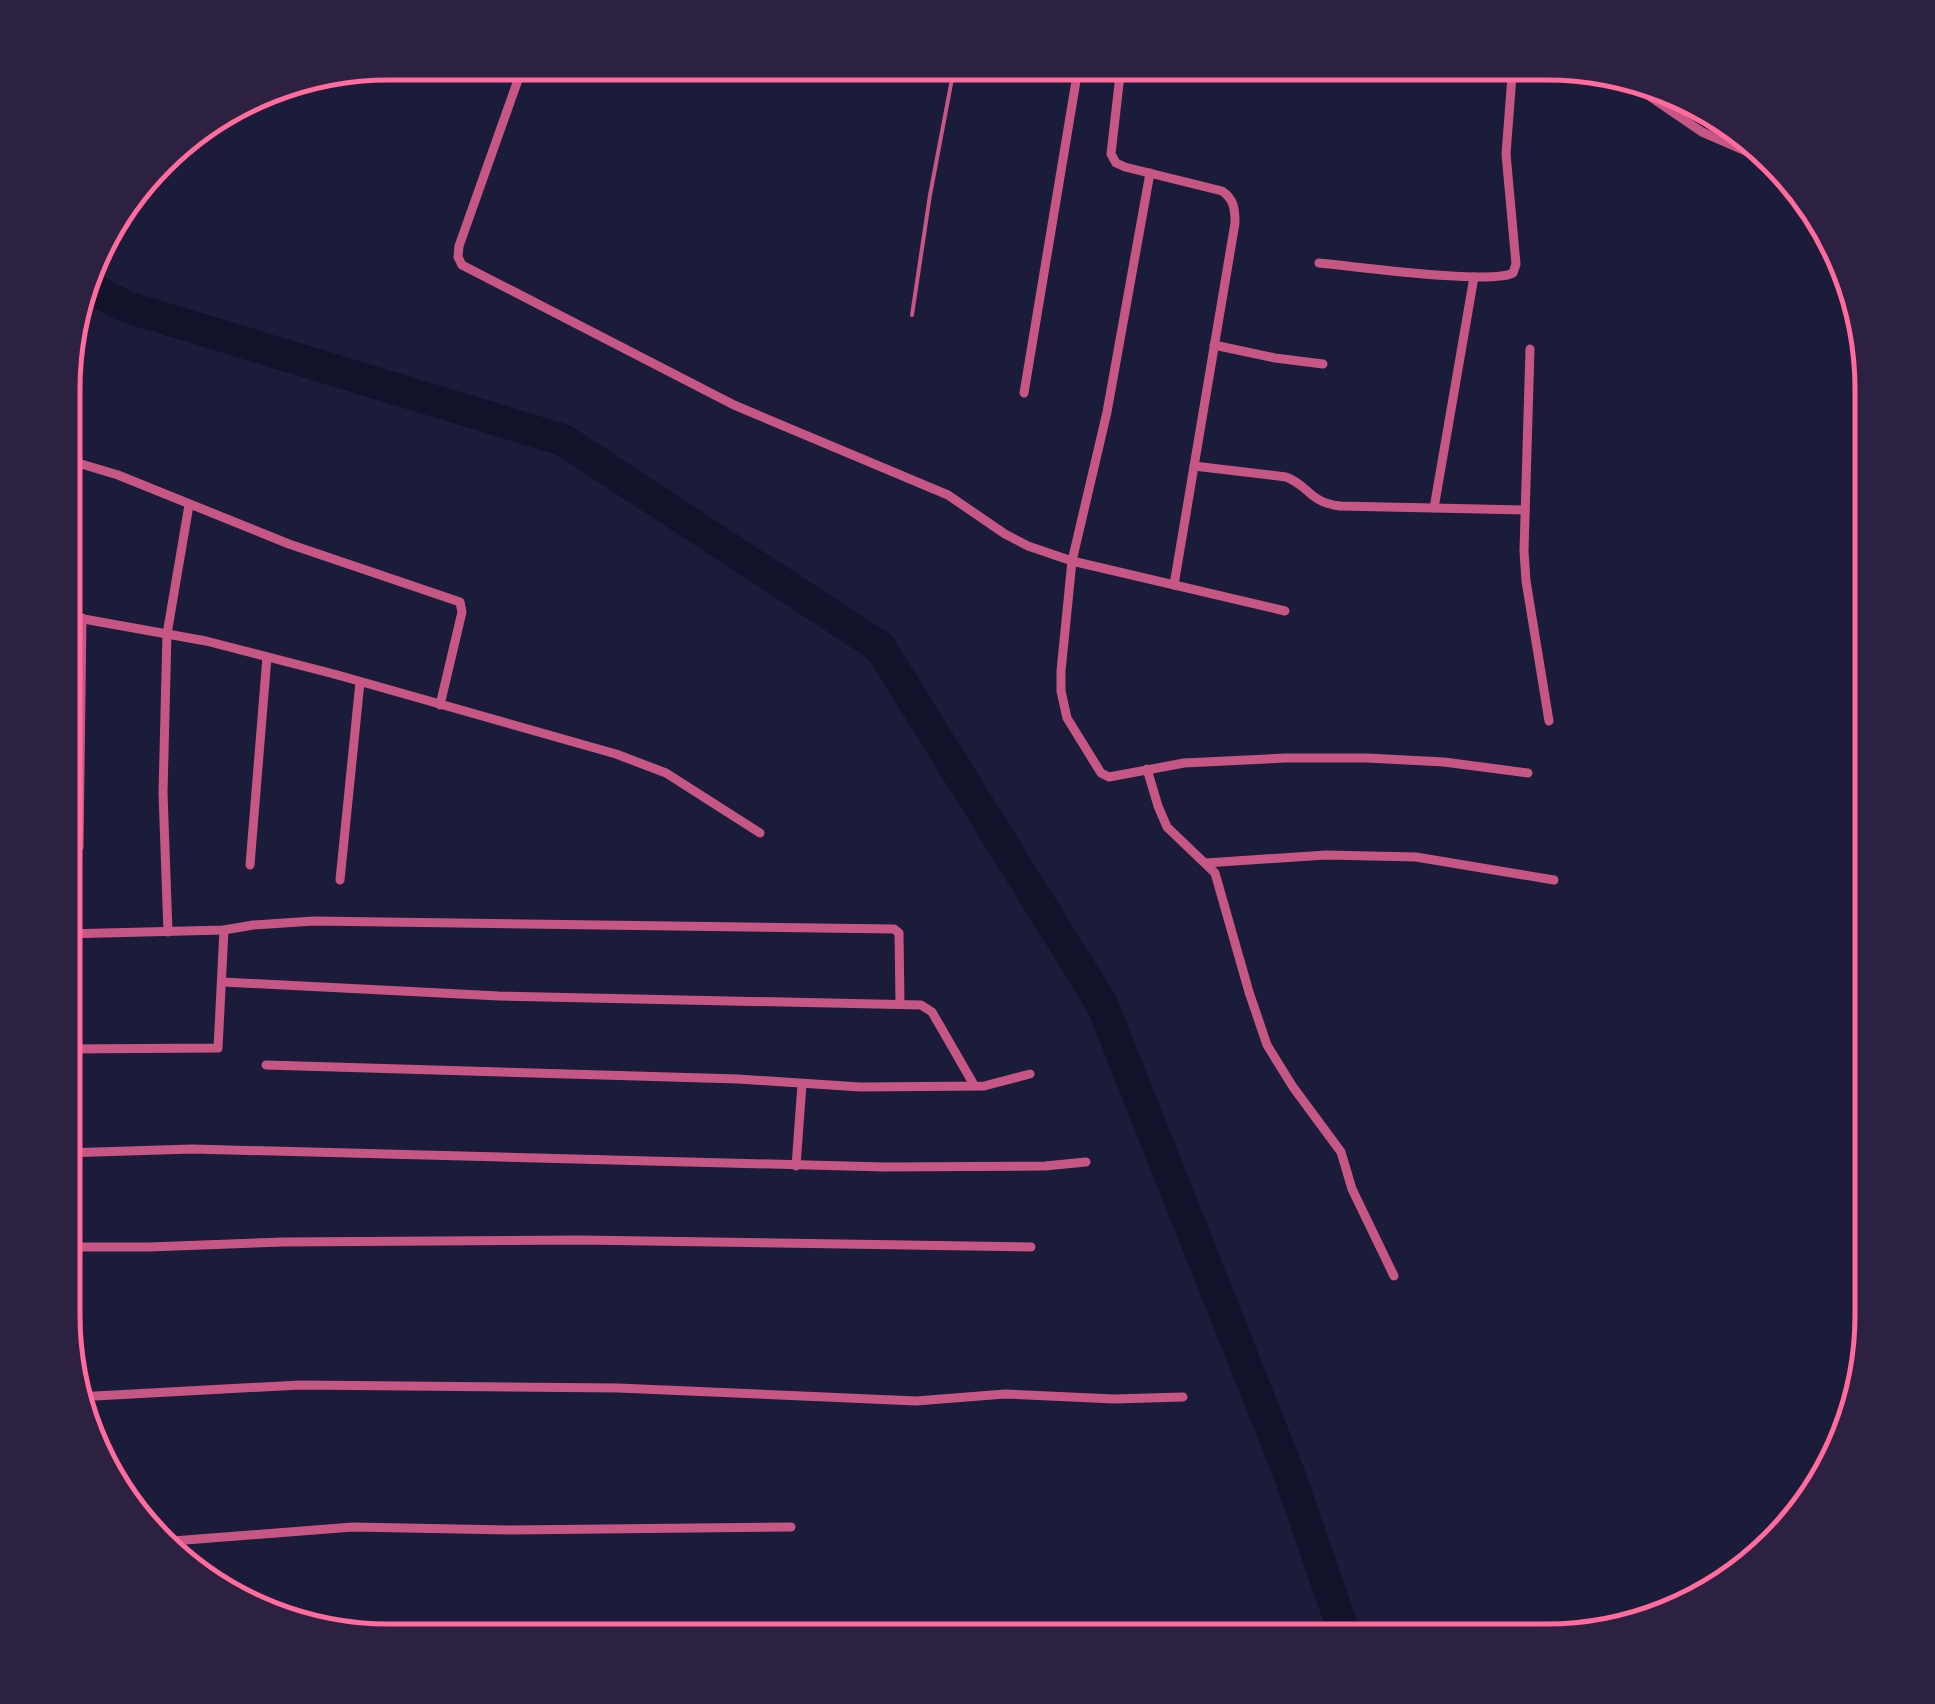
<svg xmlns="http://www.w3.org/2000/svg" width="1935" height="1704" viewBox="0 0 1935 1704" font-family="Raleway,sans-serif">
  <style>
    .lines { fill: none; stroke-linecap: round; stroke-linejoin: round }
    .river { stroke: #12122b; stroke-width: 32 }
    .service { stroke: #c65784; stroke-width: 4 }
    .minor { stroke: #c65784; stroke-width: 9 }
    .rim { fill: none; stroke: #ff6b9d; stroke-width: 5 }
  </style>
  <rect width="100%" height="100%" fill="#1b1b3a"/>
  <g class="lines">
    <path class="river" d="M84 285 127 307 563 440 880 647 1102 1004 1291 1479 1347 1641"/>
    <path class="service" d="M912 315 930 195 955 63"/>
    <g class="minor">
      <path d="M524 63 459 246 458 257 462 265 734 405 948 495 1005 534 1028 546 1072 561 1285 611"/>
      <path d="M1098 63 1113 66 1120 75 1111 154 1116 163 1125 167 1222 191C1234 199 1235 209 1235 223L1174 585"/>
      <path d="M1623 78 1702 132 1785 168"/>
      <path d="M1150 173 1107 412 1072 561 1061 671V691L1067 718 1101 773 1109 777 1184 763 1285 758H1367L1444 762 1528 773"/>
      <path d="M1319 263C1353 266 1492 285 1513 273L1516 264 1506 154 1513 63"/>
      <path d="M1214 345 1275 358 1323 364"/>
      <path d="M1530 349 1524 551 1526 581 1549 721"/>
      <path d="M1024 393 1079 63"/>
      <path d="M68 460 118 475 289 544 460 602 462 612 440 705"/>
      <path d="M1194 466 1286 477C1310 486 1308 502 1340 506L1525 510"/>
      <path d="M1434 508 1474 277"/>
      <path d="M67 616 206 641 334 674 616 754 666 773 760 833"/>
      <path d="M1147 769 1158 806 1167 827 1215 873 1249 992 1267 1045 1293 1087 1341 1152 1352 1189 1394 1276"/>
      <path d="M79 847 82 618"/>
      <path d="M1206 863 1326 855 1416 857 1554 880"/>
      <path d="M250 865 267 657"/>
      <path d="M340 880 360 682"/>
      <path d="M168 932 163 793 167 634 189 505"/>
      <path d="M65 934 224 930 253 925 314 921 894 929 899 933 900 1004"/>
      <path d="M223 982 499 996 921 1005 932 1012 974 1085"/>
      <path d="M65 1049 218 1048 224 930"/>
      <path d="M266 1065 738 1079 860 1087 984 1086 1030 1074"/>
      <path d="M64 1153 192 1149 884 1167 1045 1166 1086 1162"/>
      <path d="M796 1166 802 1084"/>
      <path d="M64 1247H149L283 1242 581 1240 1031 1247"/>
      <path d="M77 1397 300 1385 618 1388 916 1401 1005 1394 1114 1399 1183 1397"/>
      <path d="M160 1542 353 1527 510 1530 791 1527"/>
    </g>
  </g>
  <path d="M0 0H1935V1704H0ZM389 80H1546A309 309 0 0 1 1855 389V1315A309 309 0 0 1 1546 1624H389A309 309 0 0 1 80 1315V389A309 309 0 0 1 389 80Z" fill="#2d2142" fill-rule="evenodd"/>
  <path class="rim" d="M389 80H1546A309 309 0 0 1 1855 389V1315A309 309 0 0 1 1546 1624H389A309 309 0 0 1 80 1315V389A309 309 0 0 1 389 80Z"/>
</svg>
